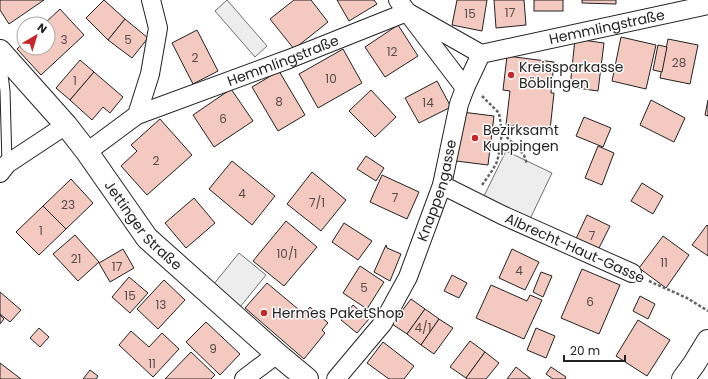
<svg xmlns="http://www.w3.org/2000/svg" width="708" height="379" viewBox="0 0 708 379" font-family="Poppins,sans-serif">
  <style>
    .parking { fill: #ededed; stroke: #6f6f6f }
    .building { fill: #f3c9c0; stroke: #222 }
    .lines { fill: none; stroke-linecap: round; stroke-linejoin: round }
    .lane-casing { stroke: #222; stroke-width: 11 }
    .street-casing { stroke: #222; stroke-width: 20 }
    .secondary-casing { stroke: #222; stroke-width: 24 }
    .path { stroke: #646464; stroke-width: 2.5; stroke-dasharray: 3 2; stroke-linecap: butt }
    .lane { stroke: #fff; stroke-width: 9 }
    .street { stroke: #fff; stroke-width: 18 }
    .secondary { stroke: #fff; stroke-width: 22 }
    .poi-dot { fill: #c62828; stroke: #fff; stroke-width: 1.5 }
    .labels { text-anchor: middle; dominant-baseline: central; stroke-width: 3; stroke-linejoin: round; paint-order: stroke }
    .number-label { font-size: 12px; fill: #564c4a }
    .street-label { font-size: 14px; fill: #222; stroke: #fff }
    .poi-label { font-size: 14px; fill: #222; stroke: #fff; text-anchor: start }
  </style>
  <rect width="100%" height="100%" fill="#fff"/>
  <g class="parking">
    <path d="M227 0 267 46 255 57 215 11Z"/>
    <path d="M506 151 552 173 530 219 484 196Z"/>
    <path d="M239 253 266 275 240 307 213 285Z"/>
  </g>
  <g class="building">
    <path d="M0 0H44L9 24 0 10Z"/>
    <path d="M104 0 125 19 108 40 86 18Z"/>
    <path d="M294 0H311L328 22 294 49 270 19Z"/>
    <path d="M337 0H374L377 4 349 21Z"/>
    <path d="M457 0H487L482 31 452 25Z"/>
    <path d="M494 0H524L526 25 496 28Z"/>
    <rect x="534" y="0" width="29" height="11"/>
    <path d="M582 0H616V4L582 3Z"/>
    <path d="M60 9 84 35 41 75 17 49 24 42V48H48V24H44Z"/>
    <path d="M125 19 148 38 132 58 108 40Z"/>
    <path d="M398 25 418 56 385 77 365 47Z"/>
    <path d="M197 30 218 71 193 84 172 43Z"/>
    <path d="M621 37 656 45 646 89 612 81Z"/>
    <path d="M575 39 604 43 598 91 570 87Z"/>
    <path d="M668 39 698 45 690 84 660 78Z"/>
    <path d="M658 45 667 47 662 72 653 70Z"/>
    <path d="M343 49 362 83 318 108 299 74Z"/>
    <path d="M507 56 554 62 551 93H554L550 130 506 125 510 91 503 90Z"/>
    <path d="M80 60 94 72 70 100 56 88Z"/>
    <path d="M279 71 305 115 278 131 252 87Z"/>
    <path d="M94 72 123 97 110 113 103 107 92 120 70 100Z"/>
    <path d="M437 81 451 107 419 123 405 98Z"/>
    <path d="M231 89 253 121 214 147 193 115Z"/>
    <path d="M371 90 396 117 375 137 349 111Z"/>
    <path d="M651 100 685 118 674 142 640 125Z"/>
    <path d="M708 100V116L705 115Z"/>
    <path d="M462 112 494 116 488 165 456 161Z"/>
    <path d="M584 117 611 128 603 147 576 136Z"/>
    <path d="M160 119 192 155 147 195 121 166 137 151 131 145Z"/>
    <path d="M598 146 614 153 602 185 585 178Z"/>
    <path d="M366 156 384 168 376 181 357 169Z"/>
    <path d="M232 161 275 196 252 225 209 189Z"/>
    <path d="M312 172 346 200 321 231 287 204Z"/>
    <path d="M382 175 419 192 407 219 370 202Z"/>
    <path d="M71 179 93 203 66 229 43 206Z"/>
    <path d="M642 183 663 196 653 214 631 201Z"/>
    <path d="M194 198 215 223 186 248 165 223Z"/>
    <path d="M43 206 66 229 39 255 16 232Z"/>
    <path d="M587 215 610 226 596 254 574 243Z"/>
    <path d="M286 221 317 247 284 286 253 261Z"/>
    <path d="M344 223 372 241 358 260 332 242Z"/>
    <path d="M707 225 708 226V256L692 245Z"/>
    <path d="M75 235 99 262 78 281 53 254Z"/>
    <path d="M663 236 689 255 666 288 639 268Z"/>
    <path d="M386 245 387 248 401 254 390 281 374 272Z"/>
    <path d="M123 249 134 268 110 282 99 263Z"/>
    <path d="M512 249 539 262 525 290 499 278Z"/>
    <path d="M360 266 384 282 367 309 343 293Z"/>
    <path d="M582 269 620 285 599 334 561 318Z"/>
    <path d="M541 272 552 276 543 297 533 292Z"/>
    <path d="M452 275 467 283 459 298 444 291Z"/>
    <path d="M129 277 148 293 130 313 112 297Z"/>
    <path d="M164 280 185 300 158 329 137 309Z"/>
    <path d="M267 283 304 314 310 307 328 323 322 330 325 333 304 359 245 308Z"/>
    <path d="M491 285 527 301 530 295 542 300 524 339 476 318Z"/>
    <path d="M0 292 21 310 10 322 0 314Z"/>
    <path d="M640 296 655 304 648 319 633 311Z"/>
    <path d="M411 299 425 309 407 334 392 324Z"/>
    <path d="M353 305 369 319 357 333 341 320Z"/>
    <path d="M425 309 439 319 421 345 407 334Z"/>
    <path d="M0 315 4 319 0 324Z"/>
    <path d="M439 319 453 328 434 354 421 345Z"/>
    <path d="M638 320 670 340 647 376 616 356Z"/>
    <path d="M206 322 240 354 220 375 186 342Z"/>
    <path d="M39 328 49 337 40 347 30 338Z"/>
    <path d="M536 328 555 336 546 358 527 350Z"/>
    <path d="M131 331 149 347 162 333 179 349 153 377 119 345Z"/>
    <path d="M470 341 485 352 466 378 450 367Z"/>
    <path d="M383 342 414 366 404 379H389L367 363Z"/>
    <path d="M191 352 215 375 211 379H165Z"/>
    <path d="M485 352 499 363 486 379H467L466 378Z"/>
    <path d="M0 363 21 379H0Z"/>
    <path d="M516 367 531 379H507Z"/>
    <path d="M551 367 566 377 565 379H553L546 374Z"/>
    <path d="M90 370 98 376 96 379H83Z"/>
  </g>
  <g class="lines">
    <g class="lane-casing">
      <path id="lane" d="M1 58 5 91 7 164"/>
    </g>
    <g class="street-casing">
      <g id="street">
        <path d="M465 88 481 54"/>
        <path d="M137 115 150 74 158 28 151 0"/>
        <path id="s1" d="M87 152 137 115 289 59 407 12 481 54 708 5"/>
        <path d="M0 173 7 164 66 125"/>
        <path d="M442 185 502 215 632 273"/>
        <path d="M244 379 277 354"/>
        <path id="s2" d="M336 379 383 323 408 277 442 185 459 104 465 88 398 0"/>
      </g>
    </g>
    <g class="secondary-casing">
      <g id="secondary">
        <path id="s3" d="M0 51 66 125 87 152 147 238 277 354 307 379"/>
        <path d="M683 379 694 364 708 341"/>
      </g>
    </g>
    <g class="path">
      <path d="M482 96 499 113 502 132 524 155 527 164"/>
      <path d="M482 185C487 178 492 171 496 164 500 154 500 143 502 133"/>
      <path d="M649 281 687 298 708 311"/>
    </g>
    <use href="#lane" class="lane"/>
    <use href="#street" class="street"/>
    <use href="#secondary" class="secondary"/>
  </g>
  <g class="poi-dot">
    <circle cx="511" cy="75" r="4"/>
    <circle cx="475" cy="138" r="4"/>
    <circle cx="264" cy="313" r="4"/>
  </g>
  <g class="labels">
    <g class="number-label">
      <text x="510" y="12">17</text>
      <text x="470" y="13">15</text>
      <text x="64" y="39">3</text>
      <text x="128" y="39">5</text>
      <text x="392" y="51">12</text>
      <text x="195" y="57">2</text>
      <text x="679" y="62">28</text>
      <text x="331" y="78">10</text>
      <text x="75" y="80">1</text>
      <text x="279" y="101">8</text>
      <text x="428" y="102">14</text>
      <text x="223" y="118">6</text>
      <text x="156" y="160">2</text>
      <text x="242" y="193">4</text>
      <text x="395" y="197">7</text>
      <text x="317" y="202">7/1</text>
      <text x="68" y="204">23</text>
      <text x="41" y="230">1</text>
      <text x="592" y="235">7</text>
      <text x="287" y="253">10/1</text>
      <text x="76" y="258">21</text>
      <text x="664" y="262">11</text>
      <text x="117" y="266">17</text>
      <text x="519" y="270">4</text>
      <text x="364" y="287">5</text>
      <text x="130" y="295">15</text>
      <text x="590" y="301">6</text>
      <text x="161" y="304">13</text>
      <text x="423" y="327">4/1</text>
      <text x="213" y="348">9</text>
      <text x="152" y="363">11</text>
    </g>
    <g class="street-label">
      <text stroke="none"><textPath href="#s1" startOffset="565">Hemmlingstraße</textPath></text>
      <text stroke="none"><textPath href="#s1" startOffset="218">Hemmlingstraße</textPath></text>
      <text stroke="none"><textPath href="#s2" startOffset="217">Knappengasse</textPath></text>
      <text stroke="none"><textPath href="#s3" startOffset="226">Jettinger Straße</textPath></text>
      <text transform="translate(575 248) rotate(24)">Albrecht-Haut-Gasse</text>
    </g>
    <g class="poi-label">
      <text x="519" y="67">Kreissparkasse<tspan x="519" dy="16">Böblingen</tspan></text>
      <text x="483" y="130">Bezirksamt<tspan x="483" dy="16">Kuppingen</tspan></text>
      <text x="272" y="313">Hermes PaketShop</text>
    </g>
  </g>
  <g transform="translate(36 36) rotate(38)"><circle r="19" fill="#ffffff" stroke="#a7a7a7"/>
  <path d="M0-3L7 15L0 10L-7 15Z" fill="#c62828"/>
  <text y="-6" font-size="11" font-weight="bold" text-anchor="middle" fill="#222222">N</text>
  </g>
  <path d="M564 355v6h61v-6" fill="none" stroke="#222222" stroke-width="2"/>
  <text x="570" y="355" font-size="12" fill="#222222" stroke="#ffffff" stroke-width="3" paint-order="stroke">20 m</text>
</svg>
